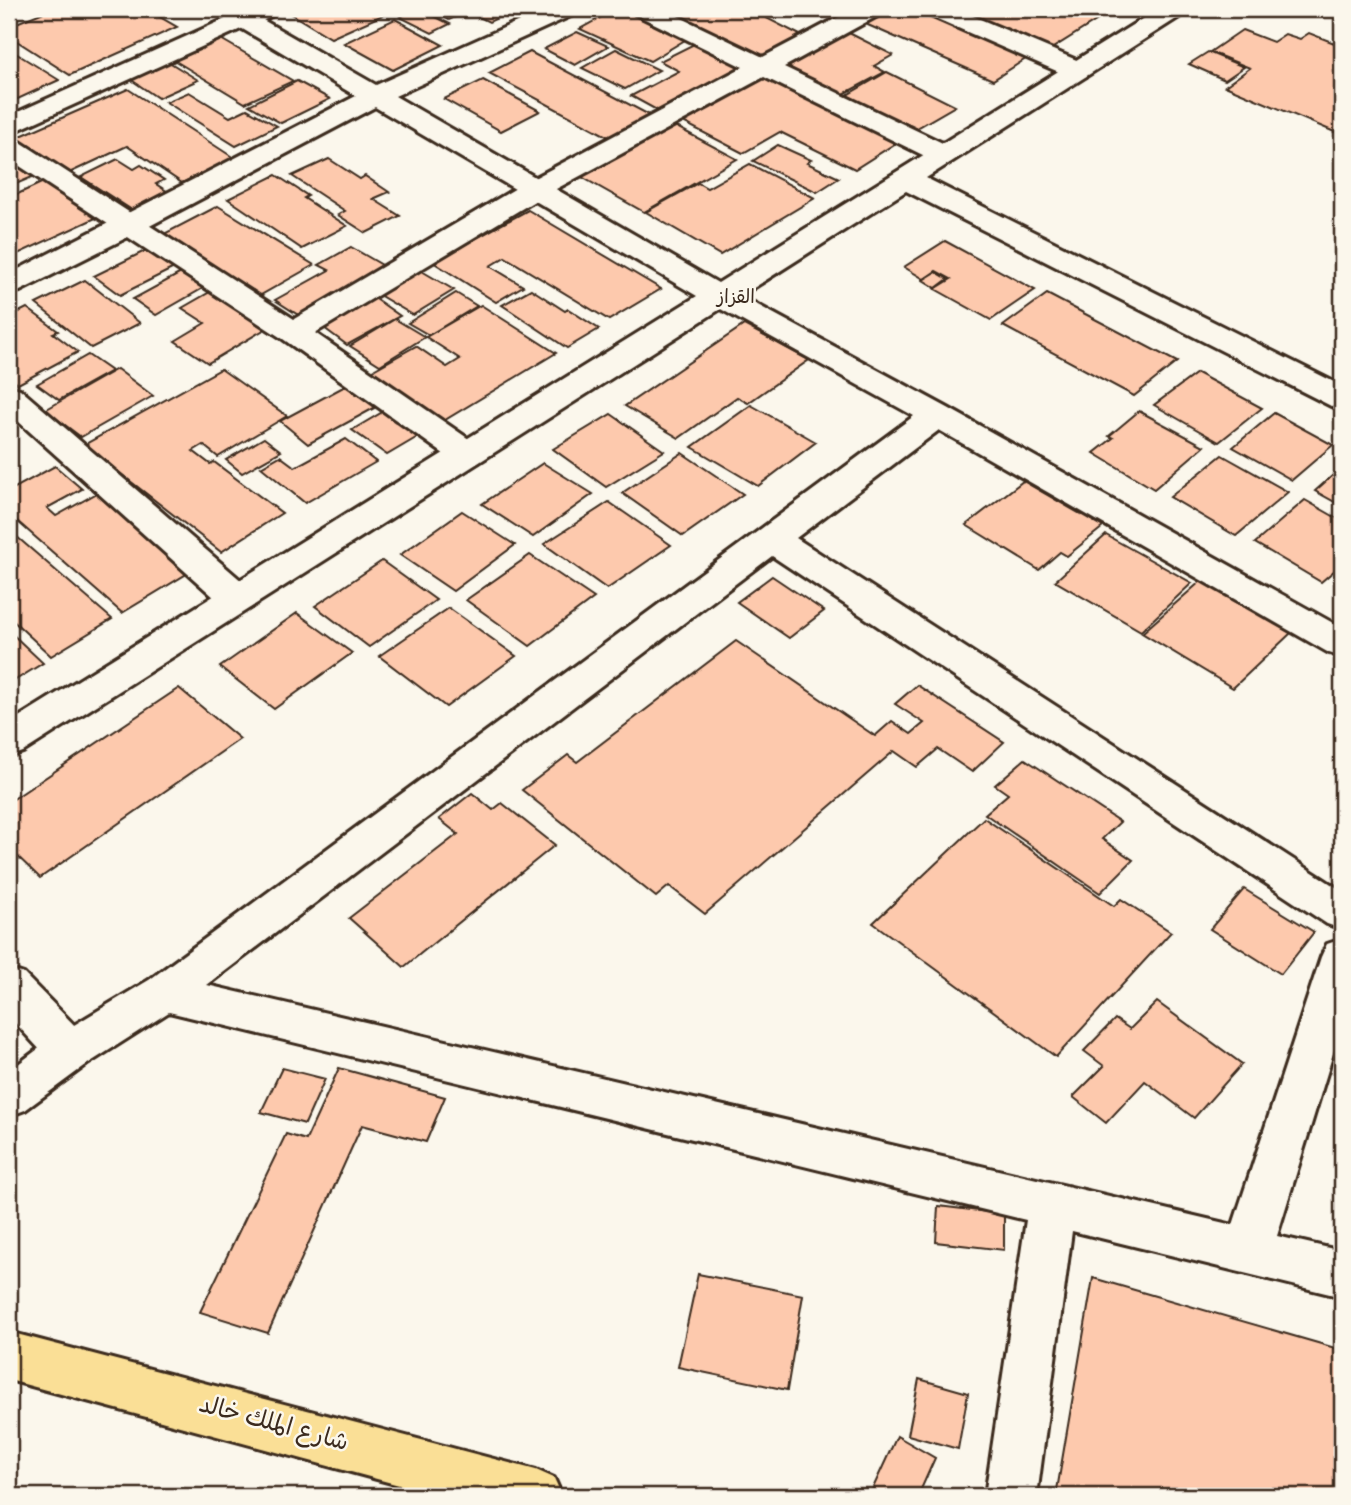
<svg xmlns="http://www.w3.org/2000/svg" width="1351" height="1505" viewBox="0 0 1351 1505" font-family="'Gochi Hand','Playpen Sans Arabic',sans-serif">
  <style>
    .building { fill: #fdc9ad; stroke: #3b2a1e; stroke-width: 2 }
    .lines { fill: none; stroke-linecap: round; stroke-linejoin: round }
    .lane-casing { stroke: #3b2a1e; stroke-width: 5 }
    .street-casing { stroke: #3b2a1e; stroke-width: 6 }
    .secondary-casing { stroke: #3b2a1e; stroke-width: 6 }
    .primary-casing { stroke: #3b2a1e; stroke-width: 6 }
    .lane { fill: #fbf7ec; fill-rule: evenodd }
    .street { fill: #fbf7ec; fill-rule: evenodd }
    .secondary { fill: #fbf7ec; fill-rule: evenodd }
    .primary { fill: #fadf96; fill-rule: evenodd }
    .labels { text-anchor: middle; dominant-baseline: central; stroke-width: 5; stroke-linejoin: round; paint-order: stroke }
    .far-neighbourhood-label { font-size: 19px; fill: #3b2a1e; stroke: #fbf7ec }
    .near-street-label { font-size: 24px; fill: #3b2a1e; stroke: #fbf7ec }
  </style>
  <rect width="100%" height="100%" fill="#fbf7ec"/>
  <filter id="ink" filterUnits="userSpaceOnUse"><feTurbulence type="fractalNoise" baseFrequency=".0143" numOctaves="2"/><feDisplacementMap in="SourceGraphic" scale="14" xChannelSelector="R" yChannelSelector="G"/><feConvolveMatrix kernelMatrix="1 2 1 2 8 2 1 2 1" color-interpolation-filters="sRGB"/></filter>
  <g filter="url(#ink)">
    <g class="building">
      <path d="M51 9H146L177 27 70 75 9 36V26Z"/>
      <path d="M283 9H372L383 15 331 38Z"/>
      <path d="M415 9H420L450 24 432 33 400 17Z"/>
      <path d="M430 9H449L460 15 449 20Z"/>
      <path d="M463 9H517L489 22Z"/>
      <path d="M616 9H625L690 37 650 61 580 29Z"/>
      <path d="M689 9H749L808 39 764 61 676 15Z"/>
      <path d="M883 9H923L1032 55 993 80 861 22Z"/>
      <path d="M959 9H1115L1048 51 955 11Z"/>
      <path d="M395 19 443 45 393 70 344 43Z"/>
      <path d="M1242 30 1273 42 1285 34 1300 39 1309 33 1342 46V129L1337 133 1225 86 1250 68 1210 52Z"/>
      <path d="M577 32 608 46 575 65 544 49Z"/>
      <path d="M847 32 893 55 874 66 885 72 840 96 781 66Z"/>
      <path d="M219 38 293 81 245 103 172 59Z"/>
      <path d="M698 42 750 67 664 114 631 96 679 71 660 61Z"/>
      <path d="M9 49 59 80 9 103Z"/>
      <path d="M616 49 659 70 625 89 582 68Z"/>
      <path d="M530 52 657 119 616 141 489 73Z"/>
      <path d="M1208 52 1244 67 1225 80 1189 64Z"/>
      <path d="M169 62 198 80 158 98 130 79Z"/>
      <path d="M887 72 955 106 910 132 842 98Z"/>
      <path d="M763 75 899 141 855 169 780 132 743 153 681 121Z"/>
      <path d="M483 80 540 111 501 131 444 99Z"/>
      <path d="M297 81 330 99 281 123 249 105Z"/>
      <path d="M128 89 234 158 182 183 127 146 67 174 16 138Z"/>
      <path d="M189 92 230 117 247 109 277 126 236 146 166 102Z"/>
      <path d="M673 125 737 159 644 212 580 176Z"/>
      <path d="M778 145 811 160 807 163 839 178 817 192 753 161Z"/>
      <path d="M118 159 134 169 141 165 164 180 156 184 168 192 132 210 81 177Z"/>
      <path d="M329 159 360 179 365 176 389 192 373 199 400 216 366 233 338 215 345 211 292 176Z"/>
      <path d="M18 161 37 175 9 187V165Z"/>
      <path d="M750 164 815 198 720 255 646 212 698 183 707 188Z"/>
      <path d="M276 175 308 196 304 198 347 226 302 249 228 199Z"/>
      <path d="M50 179 100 216 9 258V198Z"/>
      <path d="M218 206 314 265 259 296 164 234Z"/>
      <path d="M528 210 661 289 609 320 505 257 490 266 523 286 496 302 433 262Z"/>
      <path d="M945 241 1035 290 991 320 935 289 951 279 936 271 924 279 904 267Z"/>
      <path d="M351 247 389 269 303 318 275 300 329 270 319 265Z"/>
      <path d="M149 249 174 268 120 295 94 276Z"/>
      <path d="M420 270 454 290 413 315 379 295Z"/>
      <path d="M936 272 948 279 936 288 923 280Z"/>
      <path d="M181 273 205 287 156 315 133 299Z"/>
      <path d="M85 280 140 323 91 348 36 304Z"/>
      <path d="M531 289 565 311 568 309 599 329 567 348 502 305Z"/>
      <path d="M210 292 267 328 208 363 175 341 205 323 182 308Z"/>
      <path d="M456 293 477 306 429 335 408 323Z"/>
      <path d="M1047 294 1177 362 1134 396 1003 326Z"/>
      <path d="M373 297 400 316 347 345 320 325Z"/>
      <path d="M481 305 556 353 440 423 368 373 416 346 447 367 460 359 426 337Z"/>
      <path d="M27 308 58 331 53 333 78 352 18 384 9 377V317Z"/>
      <path d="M395 319 425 337 380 365 350 346Z"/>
      <path d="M744 325 809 360 748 403 737 397 679 438 625 406Z"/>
      <path d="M88 355 111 371 59 400 37 384Z"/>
      <path d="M117 369 153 396 81 437 45 410Z"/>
      <path d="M221 369 287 416 218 457 203 445 193 451 210 464 214 462 282 513 221 552 84 445Z"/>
      <path d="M1197 373 1262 408 1219 442 1154 405Z"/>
      <path d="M347 385 376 407 308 444 280 421Z"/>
      <path d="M751 405 816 442 758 486 692 447Z"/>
      <path d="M386 410 421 435 387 455 352 430Z"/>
      <path d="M1139 411 1204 446 1154 489 1094 453 1113 438 1109 436Z"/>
      <path d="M1274 413 1333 445 1292 480 1233 447Z"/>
      <path d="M611 414 664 451 606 487 553 449Z"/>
      <path d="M264 438 281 451 242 473 226 460Z"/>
      <path d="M346 439 376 462 305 503 261 467 280 456 295 467Z"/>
      <path d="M682 453 743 494 683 536 622 493Z"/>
      <path d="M1222 455 1288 492 1236 536 1170 497Z"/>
      <path d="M543 463 593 494 533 537 482 504Z"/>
      <path d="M55 466 82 489 47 508 56 516 99 492 193 570 122 613 9 514V491Z"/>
      <path d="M1342 467V506L1315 491Z"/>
      <path d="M1023 481 1103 527 1067 556 1060 552 1039 570 966 525Z"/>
      <path d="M1305 500 1342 521V564L1321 582 1255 543Z"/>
      <path d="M609 502 671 545 607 589 544 544Z"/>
      <path d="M462 511 515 545 453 591 400 555Z"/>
      <path d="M9 530 112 619 51 656 9 617Z"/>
      <path d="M1106 535 1192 583 1141 631 1055 581Z"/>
      <path d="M530 555 594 598 530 646 466 600Z"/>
      <path d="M382 561 436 600 369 647 315 606Z"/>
      <path d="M772 576 824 611 789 638 737 602Z"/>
      <path d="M1201 581 1291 633 1233 688 1142 633Z"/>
      <path d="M449 608 516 656 446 707 379 656Z"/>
      <path d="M297 613 352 653 274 709 220 667Z"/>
      <path d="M9 631 43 663 9 684Z"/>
      <path d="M736 641 875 736 892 721 911 734 924 723 895 704 917 685 1004 742 972 772 938 749 917 767 894 751 705 914 669 886 656 897 522 790 568 755 577 762Z"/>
      <path d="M179 688 240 739 40 878 9 848V802Z"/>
      <path d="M1025 759 1120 822 1102 839 1133 860 1100 893 985 814 1008 794 995 785Z"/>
      <path d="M472 793 493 810 502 803 555 845 404 967 349 918 458 834 439 819Z"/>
      <path d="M984 818 1114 906 1121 899 1171 932 1056 1057 873 923Z"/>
      <path d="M1244 889 1314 932 1281 974 1210 929Z"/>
      <path d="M1157 1002 1242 1064 1194 1118 1145 1081 1106 1123 1073 1097 1104 1066 1084 1051 1115 1019 1130 1029Z"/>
      <path d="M282 1068 325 1079 305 1124 261 1112Z"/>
      <path d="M339 1068 445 1097 426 1142 362 1125 268 1333 200 1312 286 1134 306 1140Z"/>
      <path d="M938 1206 1004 1214V1250L936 1242Z"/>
      <path d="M698 1274 803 1295 787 1390 678 1367Z"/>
      <path d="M1093 1278 1342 1350V1496H1056Z"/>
      <path d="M919 1379 968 1393 958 1449 908 1435Z"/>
      <path d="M897 1436 935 1458 918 1496H883L872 1490Z"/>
    </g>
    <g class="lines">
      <g class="lane-casing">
        <path id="lane" d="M267 9H286L254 25 249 26 242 22Z"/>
      </g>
      <g class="street-casing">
        <g id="street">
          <path d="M632 9H663L763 57 854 9H884L881 14 784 67 953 148 957 154 953 160 943 162 933 160 764 77 543 196 315 333 479 446 484 454 479 462 467 465 455 462 283 339 9 159V139L19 141 294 319 523 184 743 67 635 14Z"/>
          <path d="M923 9H956L1086 64 1090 70 1086 76 1077 78 1068 76 926 14Z"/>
          <path d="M243 11 252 14 256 19 252 24 9 134V116Z"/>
          <path d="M719 287 730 290 948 408 1342 628V657L1329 653 939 430 796 538 1342 891V929L1327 924 772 556 207 985 1233 1225 1321 957 1327 944 1342 939V1024L1277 1236 1342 1251V1297L1072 1231 1037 1496H985L1026 1220 169 1012 86 1065 25 1110 9 1116V1071L54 1037 149 980 914 416 708 302 704 296 708 290Z"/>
          <path d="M9 386 20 389 251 589 256 598 251 607 238 611 225 607 9 413Z"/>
        </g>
      </g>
      <g class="secondary-casing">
        <g id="secondary">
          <path d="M214 9H244L376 85 546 9H578L575 14 395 96 718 283 1158 9H1187L1184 14 926 178 1342 386V409L1331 406 906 191 23 752 9 757V723L697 296 375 107 142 230 20 291 9 294V274L356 96 217 14Z"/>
          <path d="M9 969 24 974 86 1037 92 1051 86 1065 70 1070 54 1065 9 1016Z"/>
        </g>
      </g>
      <g class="primary-casing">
        <path id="primary" d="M9 1332 536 1470 554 1478 562 1496H440L9 1380Z"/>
      </g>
      <use href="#lane" class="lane"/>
      <use href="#street" class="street"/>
      <use href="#secondary" class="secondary"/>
      <use href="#primary" class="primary"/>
    </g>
  </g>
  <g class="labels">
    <g class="far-neighbourhood-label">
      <text x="736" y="299">القزاز</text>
    </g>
    <g class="near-street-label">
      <text transform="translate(273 1426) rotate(15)">شارع الملك خالد</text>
    </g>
  </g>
  <rect width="1351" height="1505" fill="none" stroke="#fbf7ec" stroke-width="35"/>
  <rect x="18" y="18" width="1316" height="1470" fill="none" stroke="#3b2a1e" stroke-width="2.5" filter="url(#ink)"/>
</svg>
